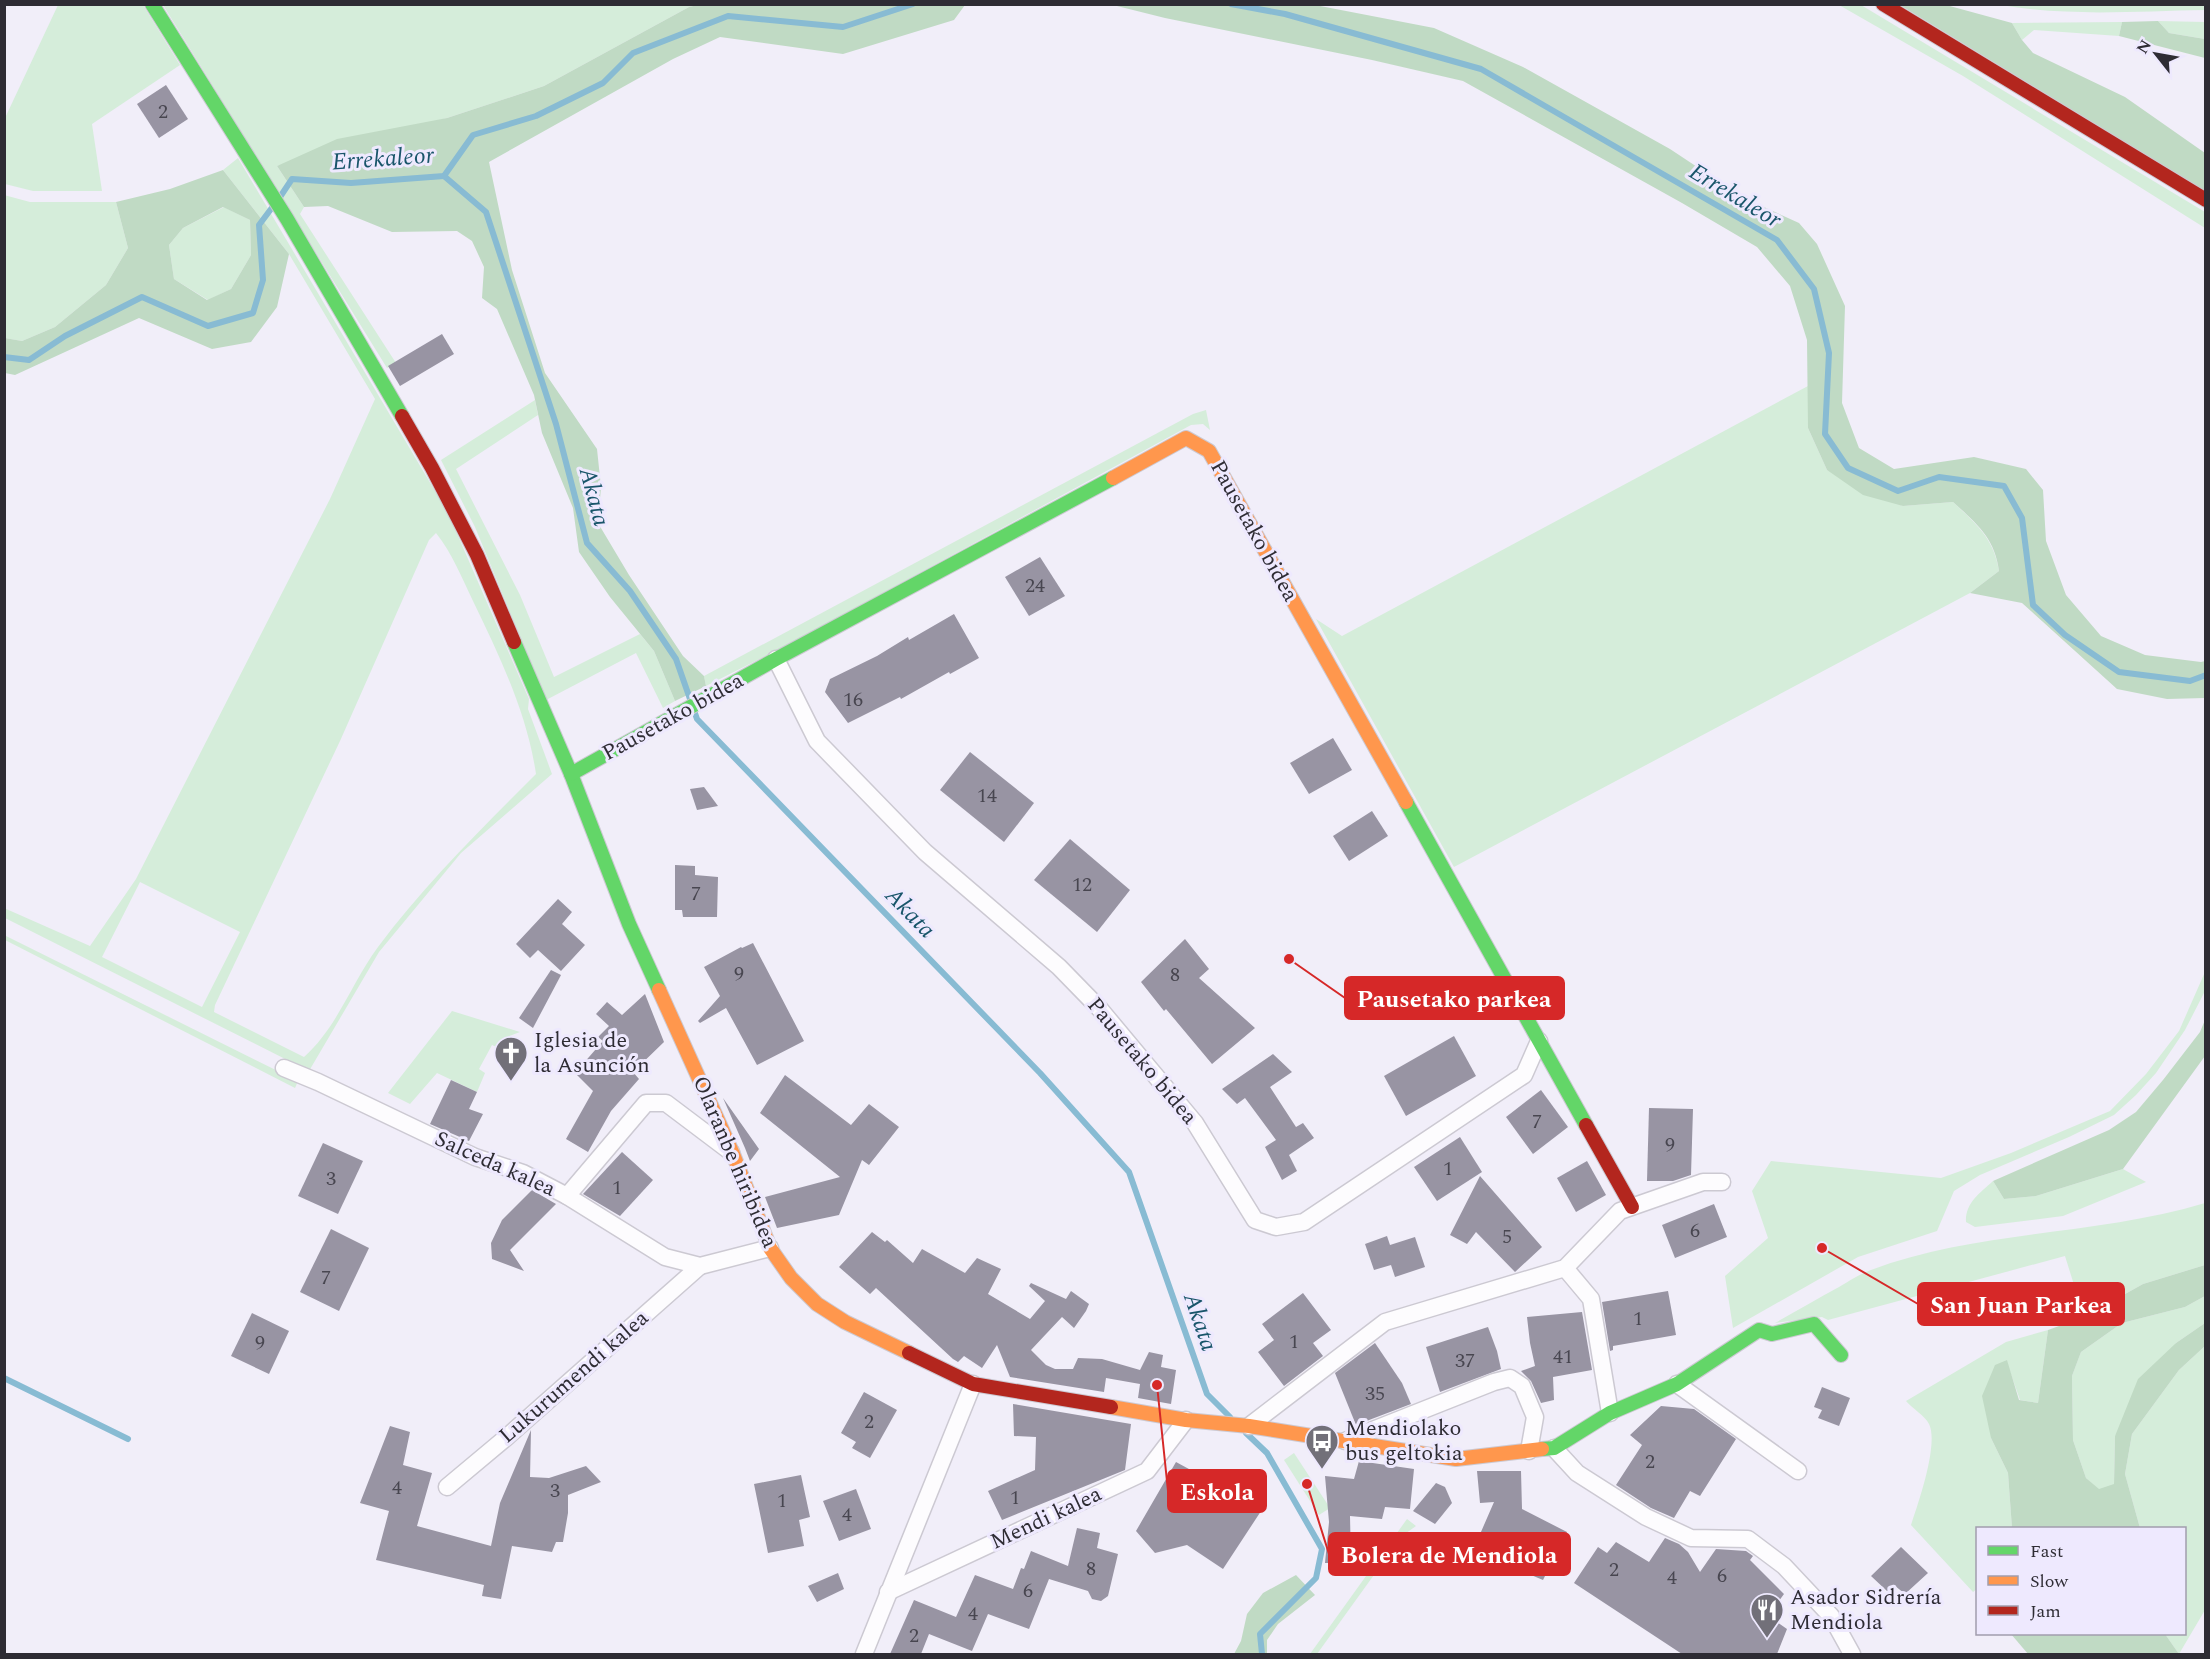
<svg xmlns="http://www.w3.org/2000/svg" width="2210" height="1659" viewBox="0 0 2210 1659" font-family="Spectral,serif">
  <style>
    .green { fill: #d5edda; fill-rule: evenodd }
    .forest { fill: #c0dac4; fill-rule: evenodd }
    .lines { fill: none; stroke-linecap: round; stroke-linejoin: round }
    .stream { stroke: #88bbd3; stroke-width: 6 }
    .building { fill: #9894a3 }
    .street-casing { stroke: #ccc9d2; stroke-width: 19 }
    .fast-casing { stroke: #ccc9d2; stroke-width: 16 }
    .slow-casing { stroke: #ccc9d2; stroke-width: 16 }
    .jam-casing { stroke: #ccc9d2; stroke-width: 16 }
    .street { stroke: #fdfcfe; stroke-width: 16 }
    .fast { stroke: #63d668; stroke-width: 14 }
    .slow { stroke: #ff974d; stroke-width: 14 }
    .jam { stroke: #b3261e; stroke-width: 14 }
    .labels { text-anchor: middle; dominant-baseline: central; stroke-width: 6; stroke-linejoin: round; paint-order: stroke }
    .number-label { font-size: 20px; fill: #484650 }
    .street-label { font-size: 22px; fill: #2e2c34; stroke: #eee9fe }
    .poi-label { font-size: 22px; fill: #2e2c34; stroke: #eee9fe; text-anchor: start }
    .water-label { font-size: 24px; font-style: italic; fill: #19556a; stroke: #eee9fe }
    .leader { fill: none; stroke: #d62828; stroke-width: 2 }
    .callout-dot { fill: #d62828; stroke: #eee9fe; stroke-width: 2 }
    .callout { fill: #d62828; stroke: #d62828; stroke-width: 2 }
    .callout-label { font-size: 24px; text-anchor: middle; font-weight: bold; fill: #fff }
  </style>
  <rect width="100%" height="100%" fill="#f1eef9"/>
  <g class="green">
    <path d="M2205 4V10C2139 11 2067 17 2001 5Z"/>
    <path d="M58 5H143L180 65 92 124 102 191H33L5 184V118Z"/>
    <path d="M163 5H702L689 7 544 86 447 118 277 166 304 207 300 214 396 363 387 368Z"/>
    <path d="M1839 5H1861L2205 212V228L1963 76Z"/>
    <path d="M2158 21 2205 22V39L2169 33Z"/>
    <path d="M2122 22 2119 36 2034 30 2022 40 2012 23Z"/>
    <path d="M238 158 448 513 529 699 528 709 552 774 461 853 379 952 309 1071 5 918 4 908 90 946 136 879 330 499 375 399 289 254 223 170ZM436 533C452 553 462 578 473 601 500 657 527 713 536 774 481 829 425 884 378 947 352 982 337 1028 304 1057L214 1012 215 1005 340 741 429 540ZM140 882 240 932 202 1007 102 957Z"/>
    <path d="M4 195 30 202H116L128 248 106 285 55 327 22 341 5 338Z"/>
    <path d="M224 207 250 220 251 255 231 289 208 300 174 279 169 245 183 228Z"/>
    <path d="M1808 386V428L1827 470 1903 506 1953 502C1976 524 1994 538 1999 571L1970 593 1454 867 1316 619 1342 636Z"/>
    <path d="M535 400 538 415 456 469 520 595 554 677 640 634 654 651 675 701 663 708 636 653 546 700 475 527 441 460Z"/>
    <path d="M1206 410 1210 430 1203 424 1191 425 789 644 706 686 704 676 1193 414Z"/>
    <path d="M4 935 298 1081 295 1088 5 940Z"/>
    <path d="M2205 972V991L2185 1030 2156 1073 2136 1095 2114 1115 2069 1137 1980 1175 1954 1191 1937 1231 1858 1257 1733 1328 1725 1276 1768 1238 1752 1191 1771 1161 1941 1178 2011 1153 2110 1111 2146 1074 2179 1031Z"/>
    <path d="M452 1011 520 1032 507 1037 501 1049 492 1045 479 1069 485 1073 477 1092 437 1073 410 1104 388 1093Z"/>
    <path d="M2123 1169 2146 1182 2063 1216 1975 1227 1966 1222C1965 1203 1980 1193 1993 1181L2004 1199 2036 1196Z"/>
    <path d="M2205 1203V1265L2143 1284 2084 1317 2065 1256 1828 1320 1822 1317 1775 1323C1796 1311 1817 1299 1839 1287 1849 1281 1860 1274 1871 1270 1977 1230 2096 1236 2205 1203Z"/>
    <path d="M2205 1296V1323L2176 1343 2115 1436 2114 1485 2099 1490 2086 1478 2073 1440 2072 1376 2081 1352 2122 1323 2185 1307Z"/>
    <path d="M2048 1330 2038 1403 2020 1400 2006 1360 1991 1438 2008 1473 2012 1528H1978L1977 1589 1973 1592 1911 1525C1918 1504 1939 1444 1929 1424 1925 1416 1912 1408 1906 1401L2006 1342Z"/>
    <path d="M2205 1346V1610L2179 1654 2165 1634H2184V1528H2140L2125 1474 2132 1434 2179 1370Z"/>
    <path d="M1294 1453 1330 1508 1319 1515 1284 1460Z"/>
    <path d="M1407 1519 1416 1526 1402 1536 1317 1654H1310Z"/>
  </g>
  <g class="forest">
    <path d="M702 4 965 5 954 20 843 54 720 37 673 59 489 162 512 270 545 373 597 449 601 487 598 523 629 575 683 656 704 676 706 686 675 701 654 651 610 597 579 552 573 508 542 433 534 395 497 309 482 298 484 267 472 241 457 231 392 232 328 206 304 207 277 166 337 139 447 118 544 86 689 7Z"/>
    <path d="M1113 5H1315L1434 28 1523 67 1670 149 1744 198 1799 223 1817 244 1845 306 1842 403 1859 448 1894 469 1974 457 2026 469 2043 490 2046 541 2066 595 2101 636 2145 655 2201 662 2205 661V698L2167 699 2117 689 2022 603 1970 593 1999 571C1995 538 1976 523 1953 502L1903 506 1863 495 1827 470 1808 428 1807 340 1790 286 1757 247 1682 203 1463 81 1372 60 1165 18Z"/>
    <path d="M1900 5H1946L2012 23 2022 40 2033 53 2125 97 2205 153V191Z"/>
    <path d="M2158 21 2169 33 2205 39V58L2119 36 2122 22Z"/>
    <path d="M223 170 289 254 277 307 251 342 212 349 139 318 15 375 5 373V338L22 341 55 327 106 285 128 248 116 202 170 189ZM223 207 250 220 251 255 231 289 207 300 174 279 169 245 183 228Z"/>
    <path d="M2205 1020V1056L2123 1169 2036 1196 2004 1199 1993 1181 2109 1130 2136 1112 2163 1080 2200 1032Z"/>
    <path d="M2205 1265V1296L2185 1307 2122 1323 2081 1352 2072 1376 2073 1440 2086 1478 2099 1489 2114 1484 2115 1436 2138 1379 2176 1343 2205 1323V1346L2179 1370 2132 1434 2125 1474 2140 1528H2012L2008 1473 1991 1438 1982 1396 1995 1365 2007 1360 2019 1400 2038 1403 2048 1330 2084 1317 2143 1284Z"/>
    <path d="M1296 1575 1315 1595 1278 1624 1267 1640V1654H1234L1241 1641 1247 1614 1263 1593Z"/>
    <path d="M2011 1634H2165L2179 1654H2028Z"/>
  </g>
  <g class="lines">
    <g class="stream">
      <path d="M1231 4 1285 14 1481 69 1777 240 1814 289 1829 353 1825 434 1848 468 1898 491 1939 477 2004 486 2022 518 2033 605 2065 635 2119 672 2190 681 2206 675"/>
      <path d="M444 176 486 212 556 424 587 543 630 591 676 659 697 719 1040 1073 1129 1172 1207 1394 1230 1417"/>
      <path d="M280 197 292 179 351 183 444 176 473 135 536 116 603 83 633 53 728 16 843 27 913 4"/>
      <path d="M4 357 29 360 65 336 142 297 208 326 253 313 263 280 259 225 274 205"/>
      <path d="M4 1378 128 1439"/>
      <path d="M1246 1433 1267 1453 1322 1549 1316 1578 1260 1634 1262 1654"/>
    </g>
  </g>
  <g class="building">
    <path d="M166 85 188 119 159 138 137 104Z"/>
    <path d="M442 334 454 354 400 386 388 366Z"/>
    <path d="M1040 557 1065 596 1029 616 1005 577Z"/>
    <path d="M954 614 979 658 950 674 949 672 901 699 900 697 848 723 825 692 830 679 877 656 908 637 909 640Z"/>
    <path d="M1333 738 1352 770 1309 794 1290 763Z"/>
    <path d="M970 752 1034 803 1004 842 940 790Z"/>
    <path d="M704 787 718 806 697 810 690 789Z"/>
    <path d="M1372 811 1388 836 1349 861 1333 836Z"/>
    <path d="M1070 839 1130 890 1097 932 1034 880Z"/>
    <path d="M675 865 695 866V875L718 877 717 917H683L682 910H675Z"/>
    <path d="M558 899 572 912 562 924 585 945 561 971 538 950 530 958 516 944Z"/>
    <path d="M1185 939 1209 969 1199 978 1255 1028 1212 1064 1166 1009 1164 1011 1141 982Z"/>
    <path d="M753 943 804 1041 757 1065 726 1008 700 1023 698 1021 720 996 704 967 741 947 742 948Z"/>
    <path d="M551 970 561 975 533 1028 519 1018Z"/>
    <path d="M645 994 664 1042 633 1072 639 1079 611 1111 588 1152 566 1139 593 1091 575 1073 603 1041 598 1037 609 1026 596 1014 607 1002 622 1015Z"/>
    <path d="M1454 1036 1476 1076 1406 1116 1384 1076Z"/>
    <path d="M1273 1054 1292 1072 1270 1087 1296 1127 1303 1123 1314 1138 1289 1155 1297 1171 1282 1180 1265 1147 1276 1140 1245 1098 1237 1104 1222 1089Z"/>
    <path d="M785 1075 851 1125 869 1104 899 1127 869 1165 862 1160 839 1215 777 1228 765 1197 840 1177 760 1113Z"/>
    <path d="M451 1080 477 1092 469 1109 483 1114 469 1141 430 1124Z"/>
    <path d="M1541 1090 1568 1127 1533 1154 1506 1117Z"/>
    <path d="M723 1098 759 1149 750 1161 745 1148Z"/>
    <path d="M1649 1108 1693 1109 1691 1175 1673 1181H1647Z"/>
    <path d="M1460 1137 1482 1172 1437 1201 1414 1167Z"/>
    <path d="M323 1143 363 1161 338 1214 298 1196Z"/>
    <path d="M622 1152 653 1180 620 1216 583 1194Z"/>
    <path d="M1587 1161 1606 1195 1576 1212 1557 1178Z"/>
    <path d="M1480 1176 1542 1247 1515 1272 1476 1232 1467 1244 1450 1235Z"/>
    <path d="M532 1190 556 1204 510 1250 524 1271 492 1259 491 1243 502 1220Z"/>
    <path d="M1714 1204 1727 1237 1675 1258 1662 1225Z"/>
    <path d="M331 1229 369 1248 339 1311 300 1292Z"/>
    <path d="M872 1232 885 1242 887 1240 913 1263 922 1249 965 1273 977 1258 1001 1269 988 1294 1030 1319 1045 1301 1029 1286 1031 1283 1066 1299 1071 1291 1089 1304 1086 1311 1074 1328 1062 1317 1031 1350 1046 1365 1055 1369H1073L1078 1358 1102 1359 1140 1370 1149 1352 1163 1355 1161 1367 1176 1370 1171 1404 1138 1398 1140 1384 1106 1378 1104 1392 1010 1377 997 1345 982 1368 964 1356 958 1362 953 1359 876 1288 870 1294 839 1267Z"/>
    <path d="M1387 1236 1390 1245 1415 1237 1425 1267 1395 1277 1391 1265 1374 1270 1365 1244Z"/>
    <path d="M1668 1291 1676 1335 1613 1346V1350L1610 1351 1602 1302Z"/>
    <path d="M1303 1293 1331 1330 1313 1343 1323 1356 1284 1386 1258 1352 1274 1340 1262 1324Z"/>
    <path d="M1582 1312 1592 1370 1553 1377 1554 1400 1541 1403 1531 1381 1521 1371 1535 1366 1530 1343 1527 1317Z"/>
    <path d="M252 1313 289 1331 269 1374 231 1356Z"/>
    <path d="M1488 1327 1497 1351 1501 1369 1440 1392 1426 1347Z"/>
    <path d="M1375 1343 1402 1383 1411 1404 1356 1425 1335 1373Z"/>
    <path d="M1822 1387 1850 1398 1839 1426 1818 1418 1822 1410 1814 1407Z"/>
    <path d="M864 1392 897 1410 870 1458 852 1448 856 1442 841 1433Z"/>
    <path d="M1013 1404 1131 1424 1125 1470 1002 1520 988 1491 1035 1470 1036 1437 1014 1436Z"/>
    <path d="M1661 1406 1694 1409 1736 1439 1700 1496 1690 1491 1674 1518 1651 1508 1616 1485 1642 1445 1630 1435Z"/>
    <path d="M390 1426 410 1432 403 1465 432 1473 417 1526 491 1546 500 1503 531 1430 530 1477 549 1478 586 1466 601 1482 568 1495V1513L563 1542H556L552 1552 512 1546 501 1599 482 1596 484 1585 376 1560 389 1511 360 1503Z"/>
    <path d="M1359 1461 1414 1469 1410 1509 1385 1507 1382 1519 1350 1516 1351 1563H1325L1329 1522 1325 1476 1354 1479Z"/>
    <path d="M1176 1462 1200 1475 1199 1480 1239 1501 1243 1493 1265 1505 1223 1569 1187 1545 1155 1553 1136 1531Z"/>
    <path d="M1477 1471H1521L1522 1509 1567 1532 1543 1580 1491 1558 1474 1548 1494 1502 1480 1503Z"/>
    <path d="M801 1475 810 1517 799 1520 804 1546 768 1553 754 1484Z"/>
    <path d="M1436 1483 1445 1487 1452 1503 1435 1524 1413 1511Z"/>
    <path d="M856 1489 871 1529 839 1541 823 1501Z"/>
    <path d="M1077 1528 1100 1533 1097 1548 1118 1554 1108 1596 1101 1601 1092 1599 1088 1591 1049 1579 1029 1629 988 1614 972 1651 929 1634 921 1654H890L914 1600 956 1617 975 1575 1013 1589 1021 1568 1024 1569 1031 1551 1068 1566Z"/>
    <path d="M1665 1538 1679 1544 1688 1552 1700 1572 1716 1549 1746 1551 1753 1556 1750 1560 1784 1594 1768 1616 1787 1629 1777 1654H1682L1574 1583 1598 1547 1607 1553 1616 1542 1649 1562Z"/>
    <path d="M1901 1547 1928 1573 1905 1594 1894 1585 1887 1591 1871 1576Z"/>
    <path d="M838 1573 844 1589 817 1602 808 1586Z"/>
  </g>
  <g class="lines">
    <g class="street-casing">
      <g id="street">
        <path d="M776 659 817 741 925 852 1059 967 1099 1008 1195 1123 1255 1220 1276 1227 1304 1222 1524 1075 1539 1041"/>
        <path d="M284 1068 318 1082 475 1157 523 1173 567 1196 665 1257 700 1266 770 1248"/>
        <path d="M567 1196 646 1103H666L731 1152"/>
        <path d="M1565 1268 1591 1299 1610 1413"/>
        <path d="M1677 1384 1798 1471"/>
        <path d="M1249 1426 1385 1322 1565 1268 1620 1211 1703 1182H1722"/>
        <path d="M1345 1441 1494 1382 1510 1378 1522 1386 1535 1417 1529 1451"/>
        <path d="M1554 1448 1577 1473 1646 1517 1691 1538 1748 1539 1784 1566 1831 1616 1852 1654"/>
        <path d="M447 1487 508 1436 700 1266"/>
        <path d="M888 1592 1147 1471 1186 1420"/>
        <path d="M864 1654 973 1384"/>
      </g>
    </g>
    <g class="fast-casing">
      <g id="fast">
        <path d="M152 4 287 219 402 416"/>
        <path d="M514 642 571 774 629 924 659 990"/>
        <path d="M571 774 776 659 1113 478"/>
        <path d="M1406 802 1586 1125"/>
        <path d="M1542 1449 1554 1448 1610 1413 1677 1384 1759 1330 1772 1334 1814 1324 1841 1355"/>
      </g>
    </g>
    <g class="slow-casing">
      <g id="slow">
        <path d="M1113 478 1186 438 1209 451 1406 802"/>
        <path d="M659 990 733 1154 770 1248 791 1278 817 1304 845 1322 909 1353"/>
        <path d="M1111 1407 1186 1420 1249 1426 1456 1459 1542 1449"/>
      </g>
    </g>
    <g class="jam-casing">
      <g id="jam">
        <path d="M1883 4 2206 200"/>
        <path d="M402 416 432 468 477 555 514 642"/>
        <path d="M1586 1125 1632 1207"/>
        <path d="M909 1353 973 1384 1111 1407"/>
      </g>
    </g>
    <use href="#street" class="street"/>
    <use href="#fast" class="fast"/>
    <use href="#slow" class="slow"/>
    <use href="#jam" class="jam"/>
  </g>
  <defs>
    <g id="church-pin" transform="scale(1.725)"><path d="M0 17L-7.5 6A9.5 9.5 0 1 1 7.5 6Z" fill="#727079" stroke="#eee9fe"/><path d="M-1.2-6h2.4v3.5h3.3v2.4h-3.3V6h-2.4V-.1h-3.3v-2.4h3.3Z" fill="#fff"/></g>
    <g id="bus-pin" transform="scale(1.725)"><path d="M0 17L-7.5 6A9.5 9.5 0 1 1 7.5 6Z" fill="#727079" stroke="#eee9fe"/><path d="M-5-6H5V4H4V6H2V4H-2V6H-4V4H-5ZM-3.5-4V0h7V-4ZM-3.5 1.2v1.5H-2V1.2ZM2 1.2v1.5H3.5V1.2Z" fill="#fff"/></g>
    <g id="restaurant-pin" transform="scale(1.725)"><path d="M0 17L-7.5 6A9.5 9.5 0 1 1 7.5 6Z" fill="#727079" stroke="#eee9fe"/><path d="M-5-6h1v4h1v-4h1v4h1v-4h1v5L-1.5 .5V6h-2V.5L-5-1ZM5-6V6H3V1.5H1.5Q1.5-4 5-6Z" fill="#fff"/></g>
  </defs>
  <g fill-rule="evenodd">
    <use href="#church-pin" x="511" y="1053"/>
    <use href="#bus-pin" x="1322" y="1441"/>
    <use href="#restaurant-pin" x="1767" y="1610"/>
  </g>
  <g class="labels">
    <g class="number-label">
      <text x="163" y="112">2</text>
      <text x="1035" y="586">24</text>
      <text x="853" y="700">16</text>
      <text x="987" y="796">14</text>
      <text x="1082" y="885">12</text>
      <text x="696" y="894">7</text>
      <text x="739" y="974">9</text>
      <text x="1175" y="975">8</text>
      <text x="1537" y="1122">7</text>
      <text x="1670" y="1145">9</text>
      <text x="1448" y="1169">1</text>
      <text x="331" y="1179">3</text>
      <text x="617" y="1188">1</text>
      <text x="1695" y="1231">6</text>
      <text x="1507" y="1237">5</text>
      <text x="326" y="1278">7</text>
      <text x="1638" y="1319">1</text>
      <text x="1294" y="1342">1</text>
      <text x="260" y="1343">9</text>
      <text x="1563" y="1357">41</text>
      <text x="1465" y="1361">37</text>
      <text x="1375" y="1394">35</text>
      <text x="869" y="1422">2</text>
      <text x="1650" y="1462">2</text>
      <text x="397" y="1488">4</text>
      <text x="555" y="1491">3</text>
      <text x="1015" y="1498">1</text>
      <text x="782" y="1501">1</text>
      <text x="847" y="1515">4</text>
      <text x="1091" y="1569">8</text>
      <text x="1614" y="1570">2</text>
      <text x="1722" y="1576">6</text>
      <text x="1672" y="1578">4</text>
      <text x="1028" y="1591">6</text>
      <text x="973" y="1614">4</text>
      <text x="914" y="1636">2</text>
    </g>
    <g class="street-label">
      <text transform="translate(1254 531) rotate(61)">Pausetako bidea</text>
      <text transform="translate(673 717) rotate(-29)">Pausetako bidea</text>
      <text transform="translate(1142 1061) rotate(50)">Pausetako bidea</text>
      <text transform="translate(735 1162) rotate(67)">Olaranbe hiribidea</text>
      <text transform="translate(495 1164) rotate(24)">Salceda kalea</text>
      <text transform="translate(574 1377) rotate(-41)">Lukurumendi kalea</text>
      <text transform="translate(1046 1518) rotate(-25)">Mendi kalea</text>
    </g>
    <g class="poi-label">
      <text x="534" y="1040">Iglesia de<tspan x="534" dy="25">la Asunción</tspan></text>
      <text x="1345" y="1428">Mendiolako<tspan x="1345" dy="25">bus geltokia</tspan></text>
      <text x="1790" y="1597">Asador Sidrería<tspan x="1790" dy="25">Mendiola</tspan></text>
    </g>
    <g class="water-label">
      <text transform="translate(383 159) rotate(-4)">Errekaleor</text>
      <text transform="translate(1735 196) rotate(31)">Errekaleor</text>
      <text transform="translate(594 497) rotate(75)">Akata</text>
      <text transform="translate(910 913) rotate(46)">Akata</text>
      <text transform="translate(1200 1322) rotate(71)">Akata</text>
    </g>
  </g>
  <path class="leader" d="M1289 959L1345 998M1822 1248L1918 1304M1157 1385L1168 1491M1307 1484L1329 1554"/>
  <g class="callout-dot">
    <circle cx="1289" cy="959" r="6"/>
    <circle cx="1822" cy="1248" r="6"/>
    <circle cx="1157" cy="1385" r="6"/>
    <circle cx="1307" cy="1484" r="6"/>
  </g>
  <g class="callout">
    <rect x="1345" y="977" width="219" height="42" rx="6"/>
    <rect x="1918" y="1283" width="206" height="42" rx="6"/>
    <rect x="1168" y="1470" width="98" height="42" rx="6"/>
    <rect x="1329" y="1533" width="241" height="42" rx="6"/>
  </g>
  <g class="callout-label">
    <text x="1454" y="1007">Pausetako parkea</text>
    <text x="2021" y="1313">San Juan Parkea</text>
    <text x="1217" y="1500">Eskola</text>
    <text x="1449" y="1563">Bolera de Mendiola</text>
  </g>
  <rect width="2210" height="1659" fill="none" stroke="#2e2c34" stroke-width="12"/>
  <rect x="1976" y="1527" width="210" height="108" fill="#eee9fe" stroke="#a19dad" stroke-width="1.5"/>
  <rect x="1988" y="1546" width="30" height="9" fill="#63d668" stroke="#a19dad" stroke-width="1.5"/>
  <text x="2030" y="1557" font-size="18" fill="#2e2c34">Fast</text>
  <rect x="1988" y="1576" width="30" height="9" fill="#ff974d" stroke="#a19dad" stroke-width="1.5"/>
  <text x="2030" y="1587" font-size="18" fill="#2e2c34">Slow</text>
  <rect x="1988" y="1606" width="30" height="9" fill="#b3261e" stroke="#a19dad" stroke-width="1.5"/>
  <text x="2030" y="1617" font-size="18" fill="#2e2c34">Jam</text>
  <g transform="translate(2156 54) rotate(301)" stroke="#eee9fe" stroke-width="4.5" paint-order="stroke">
  <path d="M0-4.5L10 22L0 15L-10 22Z" fill="#2e2c34"/>
  <text y="-9" font-size="16" font-weight="bold" text-anchor="middle" fill="#2e2c34">N</text>
  </g>
</svg>
